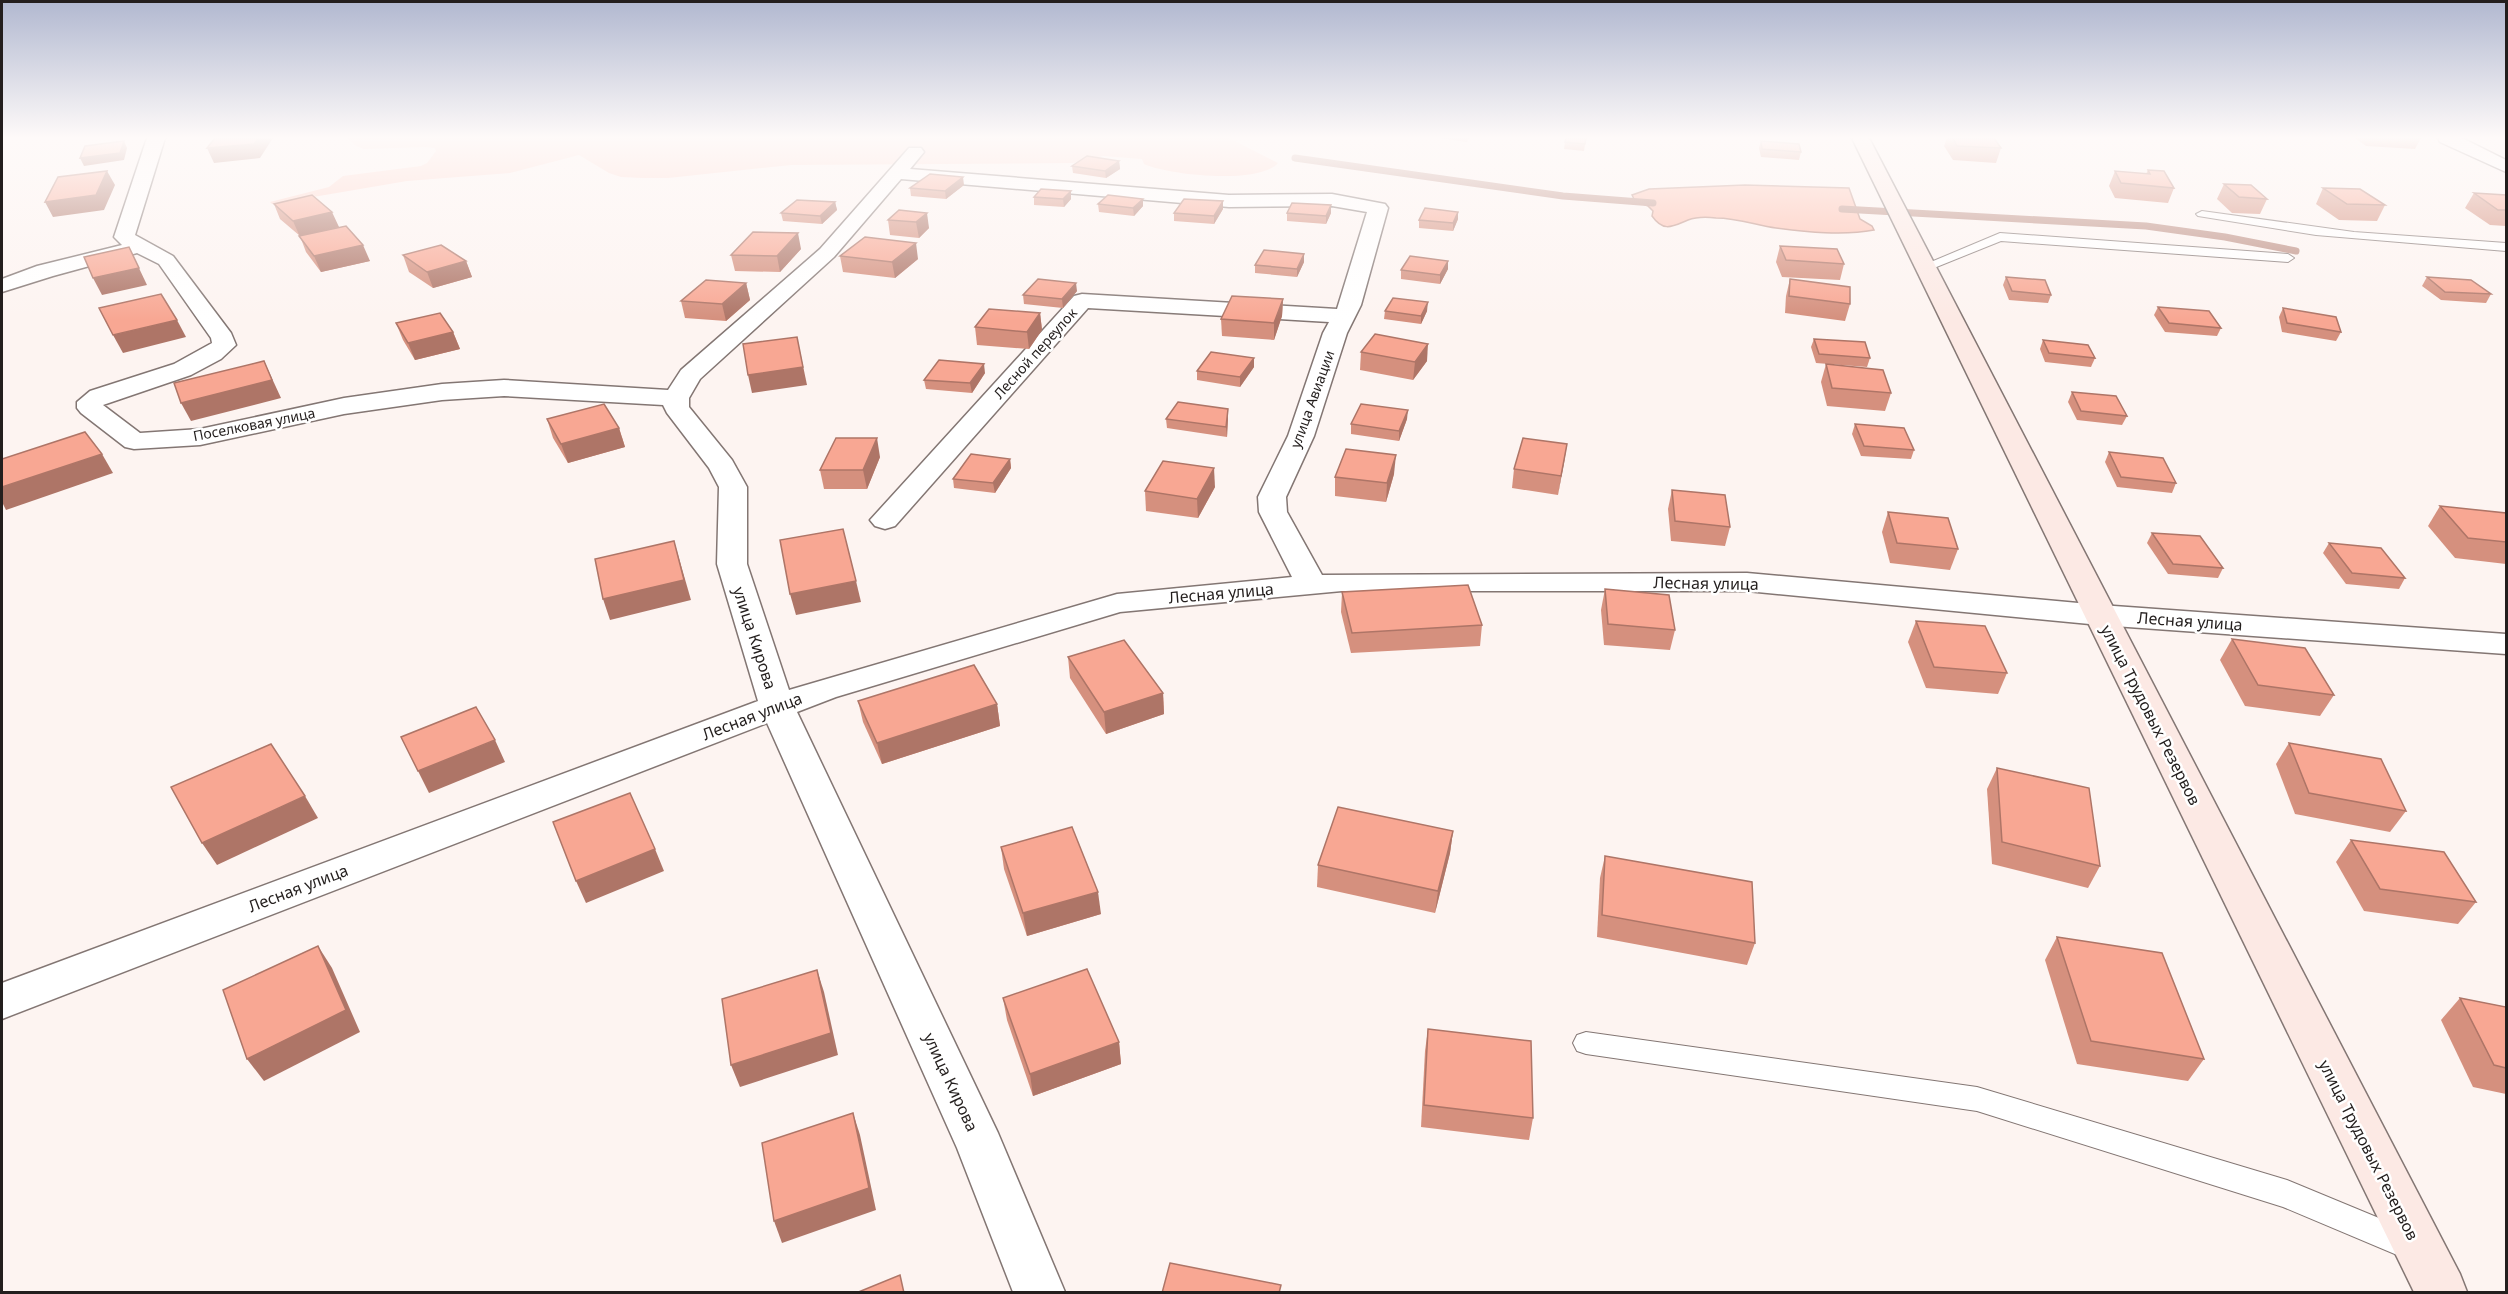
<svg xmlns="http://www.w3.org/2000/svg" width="2508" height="1294" viewBox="0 0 2508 1294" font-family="'Noto Sans',sans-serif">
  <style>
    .green { fill: #fed4ca }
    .water { fill: #febdac; stroke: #bc8d81; stroke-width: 1.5 }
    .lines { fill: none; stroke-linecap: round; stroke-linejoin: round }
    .stream { stroke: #bc8d81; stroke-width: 7 }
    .service-casing { stroke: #837673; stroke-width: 2 }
    .minor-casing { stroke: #837673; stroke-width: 3 }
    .secondary-casing { stroke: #837673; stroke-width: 3 }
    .service { fill: #fff; fill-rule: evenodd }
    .minor { fill: #fff; fill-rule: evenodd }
    .secondary { fill: #fce9e4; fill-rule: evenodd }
    .wall { fill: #d5907e }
    .shaded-wall { fill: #ae7567 }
    .building { fill: #f8a793; stroke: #ae7567; stroke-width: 1.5 }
    .labels { text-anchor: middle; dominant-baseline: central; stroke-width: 5; stroke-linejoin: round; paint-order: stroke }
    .far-street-label { font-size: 14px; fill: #231e1d; stroke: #fff }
    .street-label { font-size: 16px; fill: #231e1d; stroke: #fff }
  </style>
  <rect width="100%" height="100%" fill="#fdf4f1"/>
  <path class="green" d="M347 138H1229L1278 163C1259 185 1168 175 1144 164L1142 159 1103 156 1073 163 791 165 668 178H642L621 177 609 173 579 155 510 173 407 181 272 204 270 202 329 187 343 176 421 166 427 163 436 151 435 148 425 147 364 149 356 146Z"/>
  <path class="water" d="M1745 185 1849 188 1860 219 1872 226 1874 230C1843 236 1807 232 1776 228 1756 225 1737 218 1716 218 1708 217 1696 217 1688 220 1673 226 1664 233 1652 216L1653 211 1648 206 1635 201 1632 195 1649 189Z"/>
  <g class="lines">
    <g class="stream">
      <path d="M1295 158 1563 196 1653 203"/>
      <path d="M1842 209 2146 226 2225 237 2296 251"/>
    </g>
    <g class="service-casing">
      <g id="service">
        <path d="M2202 211 2354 232 2506 243V251L2316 235 2198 216 2196 214Z"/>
        <path d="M2000 233 2288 254 2294 258 2288 262 2001 241 1929 270 1925 271 1919 267Z"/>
        <path d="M1586 1032 1977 1087 2287 1180 2420 1235 2424 1245 2420 1255 2409 1260 2283 1207 1977 1111 1586 1054 1577 1051 1573 1043 1577 1035Z"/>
      </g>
    </g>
    <g class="minor-casing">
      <g id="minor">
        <path d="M147 138H165L135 235 173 256 231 333 236 345 221 359 191 375 103 405 140 433 200 429 344 398 442 384 504 380 668 390 681 370 820 249 909 148H921L924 152 910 169 1229 195 1332 194 1385 204 1388 208 1361 305 1347 333 1314 436 1286 497 1287 512 1322 575 1747 573 2100 605 2506 634V654L2100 625 1747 591H1342L1120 612 836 697 797 712 998 1133 1065 1292H1013L957 1148 767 723 2 1019V983L758 701 717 564 719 487 709 468 667 413 663 405 504 396 442 400 344 414 200 445 134 449 125 447 81 413 77 408V402L90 391 174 364 212 343 211 338 159 264 137 253 53 276 2 292V279L37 266 122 245 114 237ZM901 179 1229 207 1332 206 1367 212 1337 309 1082 294 1074 296 870 520 875 526 885 529 895 526 1088 308 1329 322 1323 333 1288 436 1258 497 1259 512 1292 577 1117 594 789 690 747 564V487L732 460 689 407V398L700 379 834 257Z"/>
        <path d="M2438 138H2462L2506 160V172L2440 142Z"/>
      </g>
    </g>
    <g class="secondary-casing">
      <path id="secondary" d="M1852 138H1869L2460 1274 2467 1292H2414Z"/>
    </g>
    <use href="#service" class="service"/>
    <use href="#minor" class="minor"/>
    <use href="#secondary" class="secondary"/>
  </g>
  <g class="wall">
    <path d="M1440 138H1469L1467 142Z"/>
    <path d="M1586 138 1584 151 1564 149 1565 142Z"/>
    <path d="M1947 138H1994L2001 148 1996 163 1953 160 1944 146Z"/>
    <path d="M2355 138H2421L2415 149 2366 146Z"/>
    <path d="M1761 141 1801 152 1799 160 1761 157 1759 148Z"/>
    <path d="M1119 161 1120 169 1106 178 1073 173 1072 166Z"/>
    <path d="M2148 170 2174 188 2168 203 2115 198 2109 186 2115 171 2146 174Z"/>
    <path d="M2224 184 2267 199 2260 214 2232 213 2217 199Z"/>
    <path d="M964 185 946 199 911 196 910 188Z"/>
    <path d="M2323 188 2385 205 2377 221 2339 220 2316 204Z"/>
    <path d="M2474 193 2506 195V226L2490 225 2465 208Z"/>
    <path d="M1034 197 1071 199 1064 207 1034 205Z"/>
    <path d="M1223 201V209L1214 224 1174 221V213Z"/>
    <path d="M835 202 837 210 822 224 783 221 781 213Z"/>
    <path d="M274 204 339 227 370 261 321 272 306 252 300 236 280 219Z"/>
    <path d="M1098 204 1143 206 1134 216 1099 212Z"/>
    <path d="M899 210 929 228 919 238 890 235 888 220Z"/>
    <path d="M1287 213H1331L1326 224 1287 221Z"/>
    <path d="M1458 219 1453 231 1419 228V220Z"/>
    <path d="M1780 246 1844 264 1840 280 1782 277 1776 262Z"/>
    <path d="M801 249 780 272 735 271 731 255Z"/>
    <path d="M403 255 466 261 472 277 433 288 409 272Z"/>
    <path d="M840 256 918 259 895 278 843 272Z"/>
    <path d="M1304 262 1297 277 1255 273V265Z"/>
    <path d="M1448 269 1440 284 1401 279V270Z"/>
    <path d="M2006 277 2051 295 2048 303 2009 300 2003 285Z"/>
    <path d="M2427 277 2491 294 2486 303 2441 300 2422 286Z"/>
    <path d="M1790 279 1850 304 1845 321 1785 313 1786 296Z"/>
    <path d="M746 283 750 300 726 321 685 318 681 301Z"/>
    <path d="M1077 291 1063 308 1024 304 1023 295Z"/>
    <path d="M1283 299 1282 316 1274 340 1222 336 1221 319Z"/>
    <path d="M2158 307 2221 328 2217 336 2165 332 2154 315Z"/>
    <path d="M2283 308 2341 332 2336 341 2282 332 2279 317Z"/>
    <path d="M1385 311H1427L1421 324 1384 319Z"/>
    <path d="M1040 313 1042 330 1029 349 977 345 975 327Z"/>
    <path d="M396 323 453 332 460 349 415 360 403 340Z"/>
    <path d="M1814 339 1870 358 1867 367 1816 363 1811 347Z"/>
    <path d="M2043 340 2095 358 2091 367 2045 362 2040 349Z"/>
    <path d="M1361 352 1427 361 1413 380 1360 370Z"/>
    <path d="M1826 364 1891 393 1885 411 1827 406 1821 382Z"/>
    <path d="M1254 367 1240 387 1197 380V371Z"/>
    <path d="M985 373 972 393 926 389 924 380Z"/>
    <path d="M2072 392 2127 416 2122 425 2077 420 2068 402Z"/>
    <path d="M1228 409 1227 437 1167 428 1166 419Z"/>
    <path d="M547 419 619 428 625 447 568 463 553 438Z"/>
    <path d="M1407 419 1399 441 1351 434V424Z"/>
    <path d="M1855 424 1914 450 1911 459 1861 456 1852 434Z"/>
    <path d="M1567 444 1558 495 1512 488 1514 469Z"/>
    <path d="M2109 452 2176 483 2172 493 2117 487 2105 462Z"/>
    <path d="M880 457 867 489H824L820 470Z"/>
    <path d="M1010 459 1011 468 995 493 954 488 953 479Z"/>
    <path d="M1394 474 1386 502 1335 496V477Z"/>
    <path d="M1215 487 1198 518 1146 511 1145 491Z"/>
    <path d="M1672 490 1730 527 1725 546 1671 541 1668 509Z"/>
    <path d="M2440 506 2506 513V564L2455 558 2428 526Z"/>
    <path d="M1888 512 1958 549 1950 570 1890 563 1882 532Z"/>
    <path d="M2152 533 2223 568 2218 578 2168 574 2147 543Z"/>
    <path d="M2329 543 2405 578 2399 589 2346 584 2323 553Z"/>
    <path d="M1605 589 1675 630 1670 650 1604 645 1601 610Z"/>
    <path d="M1342 592 1482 625 1480 646 1351 653 1341 612Z"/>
    <path d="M1916 621 2007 673 1998 694 1926 688 1908 642Z"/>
    <path d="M2232 639 2334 695 2320 716 2245 706 2220 660Z"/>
    <path d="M1068 657 1163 693 1164 714 1106 734 1070 678Z"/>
    <path d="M858 701 997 704 1000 726 882 764 863 722Z"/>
    <path d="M2289 743 2406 811 2390 832 2295 814 2276 764Z"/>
    <path d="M1997 768 2100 866 2088 888 1992 864 1987 789Z"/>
    <path d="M1453 831 1450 853 1435 913 1317 887 1318 865Z"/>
    <path d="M2351 840 2476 902 2458 924 2364 911 2336 862Z"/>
    <path d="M1001 847 1101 914 1027 936 1004 869Z"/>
    <path d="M1605 856 1755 943 1747 965 1597 937 1600 878Z"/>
    <path d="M2057 937 2204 1059 2188 1081 2077 1064 2045 960Z"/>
    <path d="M1003 998 1119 1042 1121 1064 1033 1096 1007 1020Z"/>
    <path d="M2460 998 2506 1007V1094L2473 1087 2441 1020Z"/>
    <path d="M1428 1029 1533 1118 1529 1140 1421 1127 1425 1051Z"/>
  </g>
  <g class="shaded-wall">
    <path d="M258 138H273L260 158 214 163 207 148Z"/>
    <path d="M124 141 127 148 124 160 84 166 80 158Z"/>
    <path d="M1119 161 1120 169 1106 178 1105 171Z"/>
    <path d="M107 171 115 185 104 210 53 217 45 202Z"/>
    <path d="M963 177 964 185 946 199 945 191Z"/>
    <path d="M1071 191V199L1064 207 1063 199Z"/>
    <path d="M1143 199V206L1134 216 1133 208Z"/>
    <path d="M1223 201V209L1214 224V216Z"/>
    <path d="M835 202 837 210 822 224 820 216Z"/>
    <path d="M1331 205V213L1326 224V216Z"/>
    <path d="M332 212 339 227 300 237 293 221Z"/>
    <path d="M1458 212V219L1453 231V223Z"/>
    <path d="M927 213 929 228 919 238 916 222Z"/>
    <path d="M798 233 801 249 780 272 777 256Z"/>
    <path d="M916 243 918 259 895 278 892 262Z"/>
    <path d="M363 245 370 261 321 272 314 256Z"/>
    <path d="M129 247 147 285 102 295 93 278Z"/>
    <path d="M1304 254V262L1297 277V269Z"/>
    <path d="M466 261 472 277 433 288 427 272Z"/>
    <path d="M1448 261V269L1440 284V275Z"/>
    <path d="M746 283 750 300 726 321 722 304Z"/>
    <path d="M1076 283 1077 291 1063 308 1062 299Z"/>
    <path d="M1283 299 1282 316 1274 340V323Z"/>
    <path d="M1428 302 1427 311 1421 324V316Z"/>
    <path d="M1040 313 1042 330 1029 349 1027 332Z"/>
    <path d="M177 320 186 337 123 353 113 335Z"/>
    <path d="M453 332 460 349 415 360 408 343Z"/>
    <path d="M797 337 807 385 752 393 748 375Z"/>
    <path d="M1428 344 1427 361 1413 380 1415 362Z"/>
    <path d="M1254 358V367L1240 387V377Z"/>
    <path d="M264 361 281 398 191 421 181 403Z"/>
    <path d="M984 364 985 373 972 393 970 383Z"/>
    <path d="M1228 409V419L1227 437 1226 427Z"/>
    <path d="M1408 410 1407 419 1399 441V431Z"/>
    <path d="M619 428 625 447 568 463 561 444Z"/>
    <path d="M877 438 880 457 867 489 863 470Z"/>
    <path d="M1567 444 1564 463 1558 495 1561 476Z"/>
    <path d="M102 454 113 473 6 510 2 502V487Z"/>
    <path d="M1396 455 1394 474 1386 502 1387 483Z"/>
    <path d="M1010 459 1011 468 995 493 993 483Z"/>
    <path d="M1214 468 1215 487 1198 518 1197 499Z"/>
    <path d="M674 541 691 600 610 620 603 599Z"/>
    <path d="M856 581 861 602 796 615 790 594Z"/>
    <path d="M1163 693 1164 714 1106 734 1104 712Z"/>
    <path d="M997 704 1000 726 882 764 877 743Z"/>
    <path d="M495 740 505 762 429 793 418 771Z"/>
    <path d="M305 796 318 818 217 865 202 843Z"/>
    <path d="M1453 831 1450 853 1435 913 1438 891Z"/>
    <path d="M655 849 664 871 586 903 576 881Z"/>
    <path d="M1098 892 1101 914 1027 936 1023 913Z"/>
    <path d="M318 946 332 968 360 1032 264 1081 247 1059Z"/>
    <path d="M817 970 824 992 838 1055 740 1087 731 1065Z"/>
    <path d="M1119 1042 1121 1064 1033 1096 1030 1074Z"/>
    <path d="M853 1113 860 1135 876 1210 782 1243 774 1221Z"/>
  </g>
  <g class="building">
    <path d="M215 138H258L254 144 207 148Z"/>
    <path d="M1566 138H1586L1585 144 1565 142Z"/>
    <path d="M1953 138H1994L2001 148 1957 146Z"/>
    <path d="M124 141 120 153 80 158 85 146Z"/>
    <path d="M1761 141 1799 144 1801 152 1762 149Z"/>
    <path d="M1087 156 1119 161 1105 171 1072 166Z"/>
    <path d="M2148 170 2164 171 2174 188 2121 183 2115 171 2150 174Z"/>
    <path d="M107 171 96 195 45 202 58 177Z"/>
    <path d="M930 174 963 177 945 191 910 188Z"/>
    <path d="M2224 184 2251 185 2267 199 2239 197Z"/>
    <path d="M2323 188 2360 189 2385 205 2347 204Z"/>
    <path d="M1041 189 1071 191 1063 199 1034 197Z"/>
    <path d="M2474 193 2506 195V210H2498Z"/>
    <path d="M312 195 332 212 293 221 274 204Z"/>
    <path d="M1108 195 1143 199 1133 208 1098 204Z"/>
    <path d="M1184 199 1223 201 1214 216 1174 213Z"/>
    <path d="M797 200 835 202 820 216 781 213Z"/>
    <path d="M1292 203 1331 205 1326 216 1287 213Z"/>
    <path d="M1425 208 1458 212 1453 223 1419 220Z"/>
    <path d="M899 210 927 213 916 222 888 220Z"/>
    <path d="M346 226 363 245 314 256 299 236Z"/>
    <path d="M753 232 798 233 777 256 731 255Z"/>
    <path d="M865 237 916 243 892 262 840 256Z"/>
    <path d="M441 245 466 261 427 272 403 255Z"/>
    <path d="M1780 246 1837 249 1844 264 1786 260Z"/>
    <path d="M129 247 139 268 93 278 84 257Z"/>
    <path d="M1264 250 1304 254 1297 269 1255 265Z"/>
    <path d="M1410 256 1448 261 1440 275 1401 270Z"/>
    <path d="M2006 277 2045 280 2051 295 2012 291Z"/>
    <path d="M2427 277 2471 280 2491 294 2445 292Z"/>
    <path d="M1038 279 1076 283 1062 299 1023 295Z"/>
    <path d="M1790 279 1850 287V304L1789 296Z"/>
    <path d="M706 280 746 283 722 304 681 301Z"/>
    <path d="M161 294 177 320 113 335 99 308Z"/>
    <path d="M1232 296 1283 299 1274 323 1221 319Z"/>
    <path d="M1393 298 1428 302 1421 316 1385 311Z"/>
    <path d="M2158 307 2209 311 2221 328 2169 323Z"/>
    <path d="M2283 308 2336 317 2341 332 2287 323Z"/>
    <path d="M989 309 1040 313 1027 332 975 327Z"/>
    <path d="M440 313 453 332 408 343 396 323Z"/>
    <path d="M1375 334 1428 344 1415 362 1361 352Z"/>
    <path d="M797 337 803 367 748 375 743 344Z"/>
    <path d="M1814 339 1865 342 1870 358 1819 354Z"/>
    <path d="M2043 340 2088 345 2095 358 2049 353Z"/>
    <path d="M1211 352 1254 358 1240 377 1197 371Z"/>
    <path d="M939 360 984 364 970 383 924 380Z"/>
    <path d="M264 361 272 380 181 403 174 383Z"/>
    <path d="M1826 364 1883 370 1891 393 1832 388Z"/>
    <path d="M2072 392 2116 396 2127 416 2081 411Z"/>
    <path d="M1178 402 1228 409 1226 427 1166 419Z"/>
    <path d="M604 404 619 428 561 444 547 419Z"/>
    <path d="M1361 404 1408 410 1399 431 1351 424Z"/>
    <path d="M1855 424 1904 428 1914 450 1864 446Z"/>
    <path d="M85 432 102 454 2 487V459Z"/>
    <path d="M836 438H877L863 470H820Z"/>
    <path d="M1523 438 1567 444 1561 476 1514 469Z"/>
    <path d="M1346 449 1396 455 1387 483 1335 477Z"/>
    <path d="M2109 452 2163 458 2176 483 2121 477Z"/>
    <path d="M971 454 1010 459 993 483 953 479Z"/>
    <path d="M1163 461 1214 468 1197 499 1145 491Z"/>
    <path d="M1672 490 1725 495 1730 527 1675 521Z"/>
    <path d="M2440 506 2506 513V542L2468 538Z"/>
    <path d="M1888 512 1948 518 1958 549 1897 543Z"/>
    <path d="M843 529 856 581 790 594 780 540Z"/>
    <path d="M2152 533 2200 536 2223 568 2173 564Z"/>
    <path d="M674 541 684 580 603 599 595 559Z"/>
    <path d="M2329 543 2381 548 2405 578 2352 573Z"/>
    <path d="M1468 585 1482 625 1352 633 1342 592Z"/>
    <path d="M1605 589 1669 595 1675 630 1608 624Z"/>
    <path d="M1916 621 1985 626 2007 673 1934 667Z"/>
    <path d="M2232 639 2305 648 2334 695 2258 685Z"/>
    <path d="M1124 640 1163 693 1104 712 1068 657Z"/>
    <path d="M974 665 997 704 877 743 858 701Z"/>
    <path d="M476 707 495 740 418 771 401 737Z"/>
    <path d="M2289 743 2381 759 2406 811 2309 793Z"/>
    <path d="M271 744 305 796 202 843 171 787Z"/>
    <path d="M1997 768 2089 788 2100 866 2002 842Z"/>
    <path d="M630 793 655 849 576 881 553 822Z"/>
    <path d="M1338 807 1453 831 1438 891 1318 865Z"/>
    <path d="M1072 827 1098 892 1023 913 1001 847Z"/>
    <path d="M2351 840 2444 852 2476 902 2380 889Z"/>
    <path d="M1605 856 1752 882 1755 943 1602 915Z"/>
    <path d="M2057 937 2162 953 2204 1059 2091 1041Z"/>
    <path d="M318 946 346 1010 247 1059 223 990Z"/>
    <path d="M1087 969 1119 1042 1030 1074 1003 998Z"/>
    <path d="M817 970 831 1033 731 1065 722 999Z"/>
    <path d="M2460 998 2506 1007V1068L2494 1065Z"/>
    <path d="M1428 1029 1531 1041 1533 1118 1424 1105Z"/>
    <path d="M853 1113 869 1188 774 1221 762 1143Z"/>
    <path d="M1170 1263 1281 1285 1279 1293H1162Z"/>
    <path d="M900 1275 904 1293H856Z"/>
  </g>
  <linearGradient id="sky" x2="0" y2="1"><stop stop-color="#b1b8d0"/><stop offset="0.43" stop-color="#fefaf9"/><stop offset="1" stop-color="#fefaf9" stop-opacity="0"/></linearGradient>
  <rect width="2508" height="320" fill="url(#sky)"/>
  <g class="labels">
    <g class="far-street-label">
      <text transform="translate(1035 353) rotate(-48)">Лесной переулок</text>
      <text transform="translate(1312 399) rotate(-70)">улица Авиации</text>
      <text transform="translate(254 424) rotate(-11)">Поселковая улица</text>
    </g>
    <g class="street-label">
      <text transform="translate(1706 583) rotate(1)">Лесная улица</text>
      <text transform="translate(1221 593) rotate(-5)">Лесная улица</text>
      <text transform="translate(2190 621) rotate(4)">Лесная улица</text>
      <text transform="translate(755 638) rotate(72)">улица Кирова</text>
      <text transform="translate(2151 715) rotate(63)">улица Трудовых Резервов</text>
      <text transform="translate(752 716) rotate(-21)">Лесная улица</text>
      <text transform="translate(298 888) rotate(-21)">Лесная улица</text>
      <text transform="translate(951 1082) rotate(65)">улица Кирова</text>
      <text transform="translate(2369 1150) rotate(63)">улица Трудовых Резервов</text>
    </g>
  </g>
  <rect width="2508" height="1294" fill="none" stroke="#231e1d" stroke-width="6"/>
</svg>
